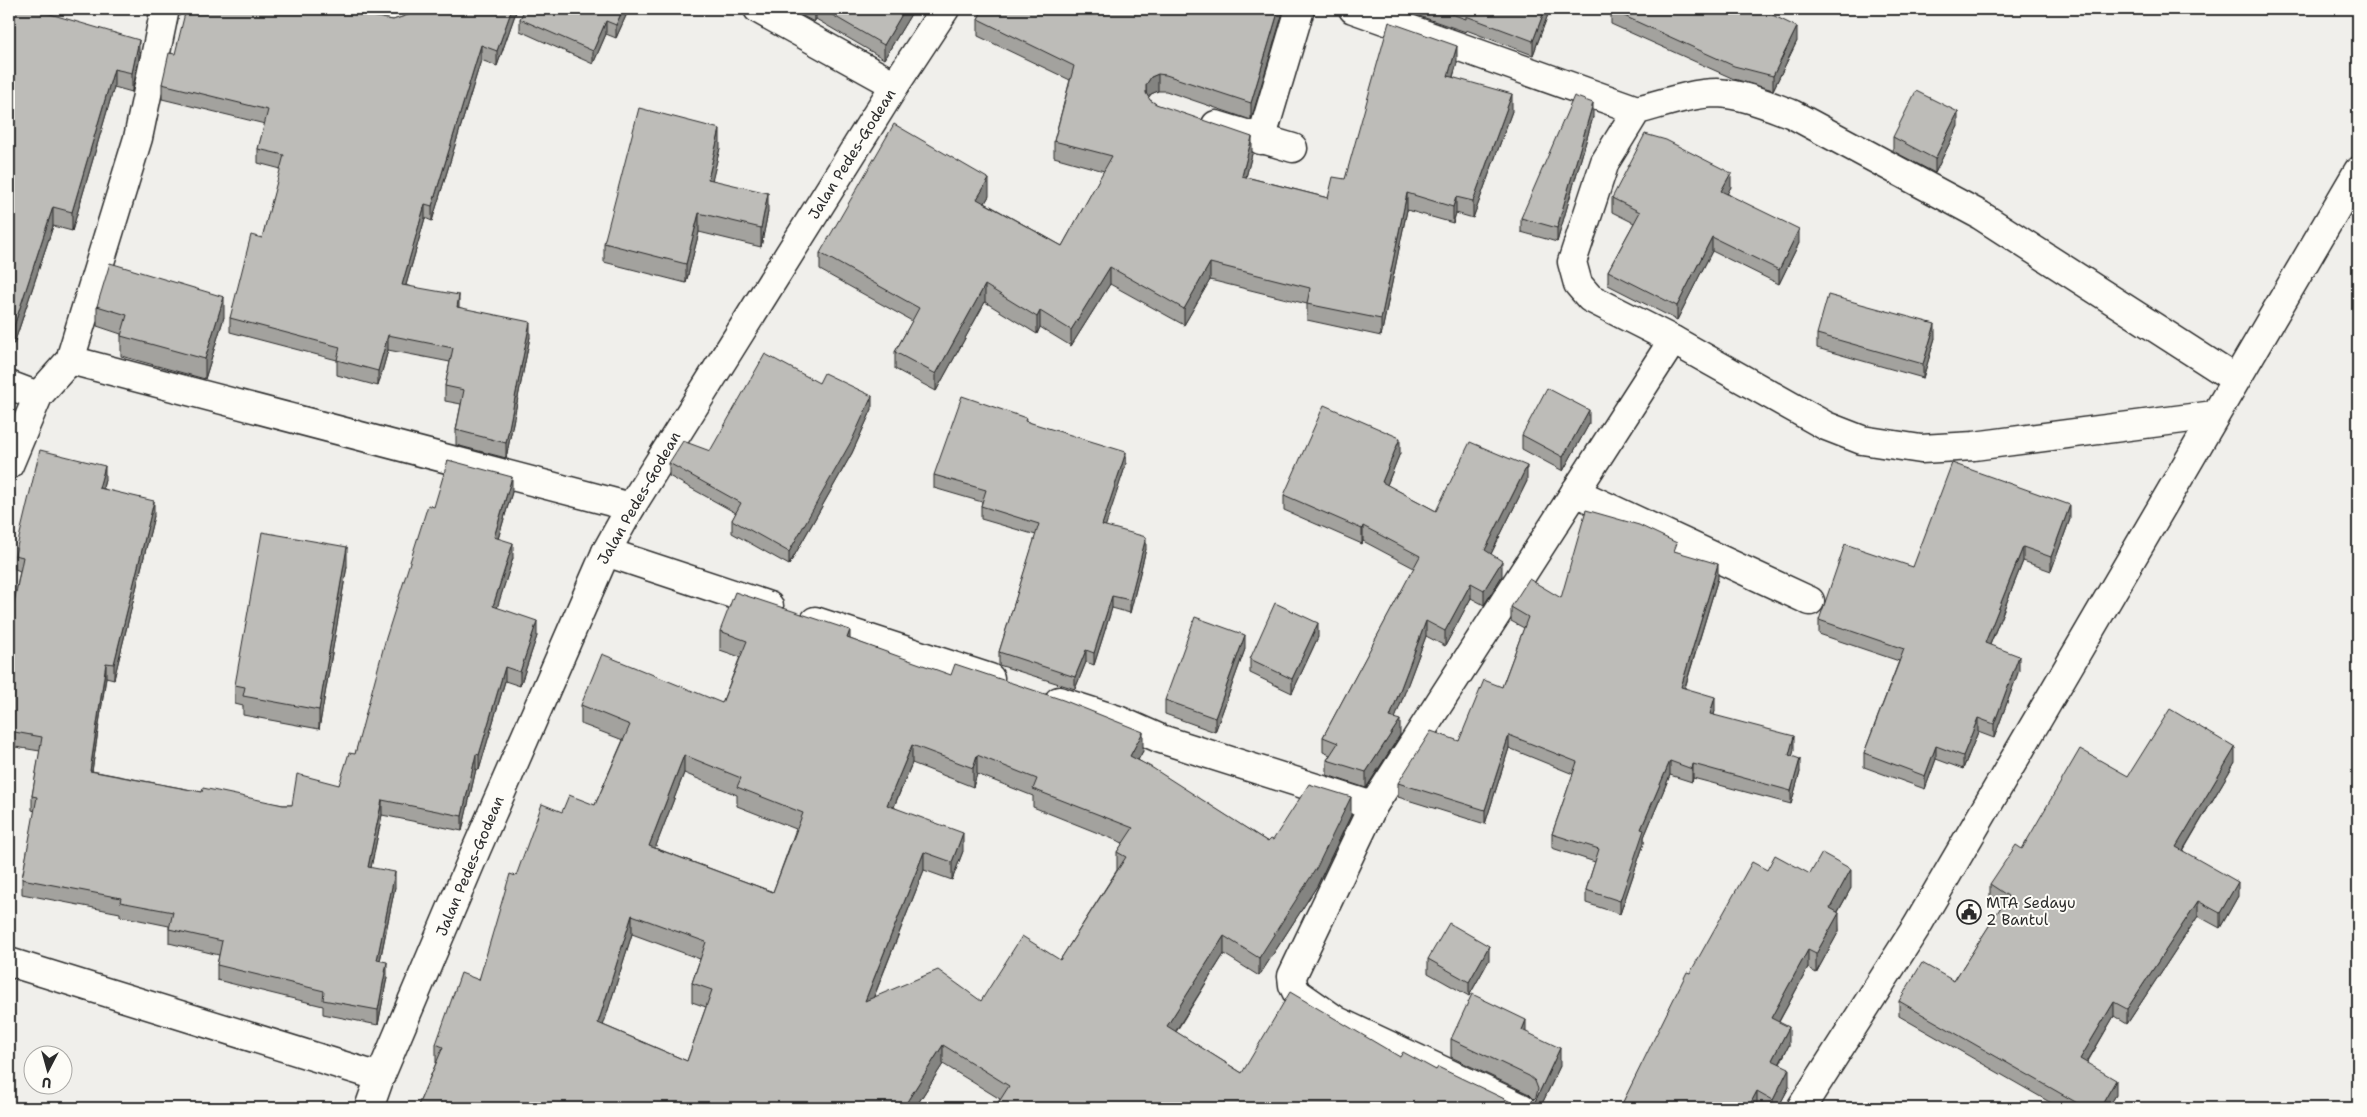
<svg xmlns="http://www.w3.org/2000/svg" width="2367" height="1117" viewBox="0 0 2367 1117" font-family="'Shantell Sans',sans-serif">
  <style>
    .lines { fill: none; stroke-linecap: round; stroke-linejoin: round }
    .minor-casing { stroke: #2b2b2b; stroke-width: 31 }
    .tertiary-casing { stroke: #2b2b2b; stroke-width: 31 }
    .minor { stroke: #fdfcf7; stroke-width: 28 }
    .tertiary { stroke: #fdfcf7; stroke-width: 28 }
    .wall { fill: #a3a29e; stroke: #2b2b2b; fill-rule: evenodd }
    .shaded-wall { fill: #848481; stroke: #2b2b2b }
    .building { fill: #bdbcb8; stroke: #2b2b2b; fill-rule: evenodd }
    .labels { text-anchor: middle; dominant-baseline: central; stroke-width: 4; stroke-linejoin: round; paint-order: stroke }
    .street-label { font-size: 15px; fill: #2b2b2b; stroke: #fdfcf7 }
    .poi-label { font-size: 15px; fill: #2b2b2b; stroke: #fdfcf7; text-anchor: start }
  </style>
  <rect width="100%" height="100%" fill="#f0efeb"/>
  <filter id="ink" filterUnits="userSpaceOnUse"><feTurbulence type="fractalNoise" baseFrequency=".02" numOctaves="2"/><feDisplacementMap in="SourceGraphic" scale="10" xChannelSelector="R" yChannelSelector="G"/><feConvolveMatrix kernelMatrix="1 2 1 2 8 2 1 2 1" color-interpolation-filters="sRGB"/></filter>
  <g filter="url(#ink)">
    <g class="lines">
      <g class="minor-casing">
        <g id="minor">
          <path d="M353 9C371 14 397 29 409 9"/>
          <path d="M758 9 895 85"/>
          <path d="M1353 9 1637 110"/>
          <path d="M1216 125 1293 148"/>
          <path d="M1261 140 1300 9"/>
          <path d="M70 360 631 507"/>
          <path d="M9 385 38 396"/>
          <path d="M2214 415 1974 446 1921 449 1862 440 1826 426 1673 340 1590 298 1578 284 1572 262 1605 162 1637 110C1661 104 1692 93 1717 93 1742 94 1768 105 1792 114L1980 215 2235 379"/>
          <path d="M9 465 38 396 70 360 138 138 165 9"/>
          <path d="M1575 492 1810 601"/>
          <path d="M606 552 769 606"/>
          <path d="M815 621 990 678"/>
          <path d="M1059 701 1118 720 1161 739 1373 806"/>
          <path d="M9 962 380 1077"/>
          <path d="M1522 1108 1337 1021 1297 993 1293 985 1292 976 1373 806 1673 340"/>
          <path d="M1801 1108 1917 926 2358 171"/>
        </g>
      </g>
      <g class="tertiary-casing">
        <path id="tertiary" d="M369 1108 380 1077 476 850 606 552 631 507 895 85 945 9"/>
      </g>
      <use href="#minor" class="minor"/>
      <use href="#tertiary" class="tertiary"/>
    </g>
    <g class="wall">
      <path d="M9 9 139 59 132 92 114 87 72 231 53 226 14 344 10 343 9 347Z"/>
      <path d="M416 9H517L497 66 481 60 432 221 425 218 406 285 530 337 506 458 456 445V430L461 404 445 401V386L450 362 388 350 378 386 337 375V360L230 332V318L262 238 281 169 258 163V149L265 124 162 99V84L175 54 371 16 393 20 411 14Z"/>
      <path d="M525 9H629L616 38 606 34 593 64 520 31V19Z"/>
      <path d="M790 9H914L884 59 816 19 814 22Z"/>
      <path d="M983 9H1284L1251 120 1166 91H1158L1151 94 1148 98 1150 100 1156 104 1252 154 1246 177 1328 198 1345 179 1457 63 1453 77 1512 111 1473 218 1456 213 1453 223 1407 210 1381 336 1307 320V304L1210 280 1184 325 1110 284 1071 346 1040 327 1037 334 985 302 936 391 895 369V352L912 321 820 270V253L989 196 985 203 1062 246 1104 171 1054 157V141L1070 80 978 36V19Z"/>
      <path d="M1399 9H1550L1533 55 1466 30V32Z"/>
      <path d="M1599 9H1760L1797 41 1773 90 1734 79 1611 24V13Z"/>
      <path d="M1593 117 1557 242 1521 232V218Z"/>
      <path d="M1958 126 1935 173 1893 151V137Z"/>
      <path d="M720 148 712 180 768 212 761 247 699 232 686 283 604 262V243Z"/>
      <path d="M1731 187 1727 193 1799 243 1779 284 1712 251 1677 320 1608 285V271L1634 223 1612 212V198Z"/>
      <path d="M2358 281V298L2357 297V283Z"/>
      <path d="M97 306 224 317 205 379 121 356V334L97 326Z"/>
      <path d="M1817 334 1935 338 1923 378 1817 348Z"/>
      <path d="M819 383 872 409 852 453 789 565 732 533V520L736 513 669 476V463L710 451Z"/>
      <path d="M1026 421 1126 464 1105 526 1146 549 1130 613 1112 608 1094 665 1086 662 1075 689 999 665V652L1036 535 981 519V506L982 502 934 488V475Z"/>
      <path d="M1589 424 1563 471 1522 449V435Z"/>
      <path d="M1400 453 1387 485 1436 511 1527 481 1491 554 1502 576 1484 605 1471 598 1445 646 1426 636 1395 718 1400 735 1366 788 1327 775V760L1330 755 1323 752V737L1414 568 1363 541 1362 544 1284 510V495Z"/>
      <path d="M105 480 103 488 154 516 114 679 106 677 92 771 202 792 283 805H292L339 785 355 754 434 507 512 492 498 539 513 558 497 607 537 636 520 686 505 681 479 770 476 769 462 831 382 815 371 867 395 887 380 961 387 977 378 1025 323 1014V1006L217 980V965L219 955 169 943V926L120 916V913L22 894V879L35 811 32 810V796L40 751 9 746V628L20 571 15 569V555Z"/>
      <path d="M2070 519 2051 571 2023 561 1990 645 2019 670 1994 738 1978 732 1963 769 1936 759 1925 789 1864 767V753L1899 661 1819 634V620L1913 567Z"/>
      <path d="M1677 552 1718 578 1685 688 1715 711 1714 715 1794 750 1792 756 1800 772 1791 804 1693 778 1692 782 1670 775 1644 837V843L1620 914 1586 903V890L1595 862 1552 848V834L1573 774 1509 748 1485 824 1398 797V783L1459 741 1502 687 1524 628 1511 621V607L1561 598Z"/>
      <path d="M347 566 319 729 243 715V706L235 704V685Z"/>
      <path d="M720 631 850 639 1143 751 1138 760 1268 842 1351 815 1317 886 1259 976 1224 954 1176 1032 1242 1073 1400 1057 1436 1070 1515 1104 1523 1105 1530 1103 1534 1099 1529 1094 1451 1057V1039L1526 1032 1560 1066 1540 1108H995L1000 1099 943 1064 915 1108H417L436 1063V1044L479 980 516 876 562 812 595 805 623 740 581 724V705L722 703 740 657 720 650ZM912 763 973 787 977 774 1033 796V807L1123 843 1117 852V870L1060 960 981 1001 874 997 924 870 952 880 963 851 894 807ZM684 773 737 795V806L796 829 773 892 655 848ZM632 934 700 959 692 983V1002L706 1007 687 1061 603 1025Z"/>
      <path d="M1318 637 1292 693 1250 673V659Z"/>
      <path d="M1245 649 1215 732 1165 714V700Z"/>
      <path d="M2235 762 2183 851 2238 896 2220 928 2198 916 2127 1024 2114 1016 2087 1063 2116 1095 2108 1108H2060L1899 1016V1001L1954 981 2002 906 1990 898V884L2128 776Z"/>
      <path d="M1767 870 1810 874 1851 888 1838 912 1839 931 1816 973 1808 968 1779 1022 1789 1045 1780 1064 1789 1087 1778 1108H1620L1690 973Z"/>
      <path d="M1428 959 1489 960 1469 996 1428 973Z"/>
    </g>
    <g class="shaded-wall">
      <path d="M512 9H517L497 66V51Z"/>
      <path d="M623 9H629L616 38V25Z"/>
      <path d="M814 9H816V19L814 22Z"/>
      <path d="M905 9H914L884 59V45Z"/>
      <path d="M1279 9H1284L1251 120V103Z"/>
      <path d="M1545 9H1550L1533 55V41Z"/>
      <path d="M606 21V34L593 64V51Z"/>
      <path d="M1797 27V41L1773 90V76Z"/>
      <path d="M139 40V59L132 92V73Z"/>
      <path d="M481 45V60L432 221V206Z"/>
      <path d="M1457 46V63L1448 93V76Z"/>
      <path d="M114 69V87L72 231V212Z"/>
      <path d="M1158 74V91L1151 94 1146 101V85L1151 77Z"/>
      <path d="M1512 94V111L1473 218V201Z"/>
      <path d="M1593 103V117L1557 242V228Z"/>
      <path d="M1958 112V126L1935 173V159Z"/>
      <path d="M720 129V148L708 198V179Z"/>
      <path d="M1252 137V154L1242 193V176Z"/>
      <path d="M1731 173V187L1721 205V191Z"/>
      <path d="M989 179V196L977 216V199Z"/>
      <path d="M768 193V212L761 247V228Z"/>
      <path d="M1407 193V210L1381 336V319Z"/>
      <path d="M1456 197V213L1453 223V207Z"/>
      <path d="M425 204V218L402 299V285Z"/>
      <path d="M53 207V226L14 344V326Z"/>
      <path d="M699 213V232L686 283V264Z"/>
      <path d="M1799 229V243L1779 284V270Z"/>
      <path d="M1712 237V251L1677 320V306Z"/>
      <path d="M1210 263V280L1184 325V309Z"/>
      <path d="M1110 267V284L1071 346V330Z"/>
      <path d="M985 285V302L936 391V374Z"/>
      <path d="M459 295V310L457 307Z"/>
      <path d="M224 297V317L205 379V359Z"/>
      <path d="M1040 311V327L1037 334V317Z"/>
      <path d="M530 322V337L506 458V443Z"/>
      <path d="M1935 324V338L1923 378V364Z"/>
      <path d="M10 325V343L9 347V328Z"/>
      <path d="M388 335V350L378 386V371Z"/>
      <path d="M872 396V409L852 453 789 565V552Z"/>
      <path d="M1589 410V424L1563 471V457Z"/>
      <path d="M1400 438V453L1382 497V482Z"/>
      <path d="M1126 452V464L1102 537V525Z"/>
      <path d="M105 466V480L99 502V488Z"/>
      <path d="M1527 466V481L1485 566V550Z"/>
      <path d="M512 477V492L494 552V537Z"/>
      <path d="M154 501V516L114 679V664Z"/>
      <path d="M2070 505V519L2051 571V557Z"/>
      <path d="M1363 526V541L1362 544V529Z"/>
      <path d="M1146 537V549L1130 613V600Z"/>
      <path d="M513 543V558L493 621V606Z"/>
      <path d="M347 547V566L319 729V710Z"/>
      <path d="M2023 547V561L1985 657V643Z"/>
      <path d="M1502 561V576L1484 605V590Z"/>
      <path d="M1718 564V578L1681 700V687Z"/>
      <path d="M1471 583V598L1445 646V631Z"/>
      <path d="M1112 596V608L1094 665V653Z"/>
      <path d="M537 621V636L520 686V672Z"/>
      <path d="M1426 621V636L1390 732V717Z"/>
      <path d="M1318 623V637L1292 693V679Z"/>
      <path d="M850 630V649L847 638Z"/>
      <path d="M1245 635V649L1215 732V718Z"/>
      <path d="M1086 650V662L1075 689V677Z"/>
      <path d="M2019 656V670L1994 738V724Z"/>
      <path d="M106 663V677L90 785V771Z"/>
      <path d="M505 667V681L479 770V755Z"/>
      <path d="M1715 697V711L1710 727V714Z"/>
      <path d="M1978 718V732L1963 769V756Z"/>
      <path d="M1400 720V735L1366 788V772Z"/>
      <path d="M1143 732V751L1130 774V756Z"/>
      <path d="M1509 735V748L1485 824V810Z"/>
      <path d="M1794 736V750L1789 769V755Z"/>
      <path d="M912 745V763L887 823V805Z"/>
      <path d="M1936 746V759L1925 789V776Z"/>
      <path d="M2235 748V762L2176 862V847Z"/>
      <path d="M476 754V769L462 831V816Z"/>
      <path d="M684 755V773L649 864V846Z"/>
      <path d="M977 755V774L973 787V768Z"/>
      <path d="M1800 759V772L1791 804V791Z"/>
      <path d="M1670 761V775L1644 837V843L1620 914V901L1641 829Z"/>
      <path d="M1693 764V778L1692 782V769Z"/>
      <path d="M1351 797V815L1317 886 1259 976V958Z"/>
      <path d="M382 800V815L368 882V867Z"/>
      <path d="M963 833V851L952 880V862Z"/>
      <path d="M924 852V870L865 1019V1001Z"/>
      <path d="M1851 869V888L1830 926V908Z"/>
      <path d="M395 872V887L377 975V960Z"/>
      <path d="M2238 882V896L2220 928V913Z"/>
      <path d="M2198 901V916L2127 1024V1009Z"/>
      <path d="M1839 913V931L1816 973V954Z"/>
      <path d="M632 915V934L598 1042V1023Z"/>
      <path d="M1224 936V954L1167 1045V1026Z"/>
      <path d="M1489 946V960L1469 996V982Z"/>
      <path d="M1808 950V968L1771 1036V1018Z"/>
      <path d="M387 962V977L378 1025V1010Z"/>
      <path d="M2114 1002V1016L2080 1074V1059Z"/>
      <path d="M1526 1020V1039L1522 1030Z"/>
      <path d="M1789 1027V1045L1772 1078V1060Z"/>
      <path d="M943 1045V1064L915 1108H903Z"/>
      <path d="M1560 1048V1066L1540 1108H1532Z"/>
      <path d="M1789 1068V1087L1778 1108H1773V1100Z"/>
      <path d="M2116 1080V1095L2108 1108H2100Z"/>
      <path d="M1757 1091V1108H1748Z"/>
    </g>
    <g class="building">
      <path d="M9 9H33L139 40 132 73 114 69 72 212 53 207 14 326 10 325 9 328Z"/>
      <path d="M186 9H348L371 16 393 20 411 14 416 9H512L497 51 481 45 432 206 425 204 402 285 459 295 457 307 530 322 506 443 456 430 464 390 445 386 453 348 388 335 378 371 337 360 340 347 230 318 251 235 262 238 284 155 258 149 268 110 162 84 169 53 175 54Z"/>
      <path d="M525 9H623L616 25 606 21 593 51 520 19Z"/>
      <path d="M822 9H905L884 45Z"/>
      <path d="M983 9H1279L1251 103 1166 75 1158 74 1151 77 1146 85V93L1150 100 1156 104 1252 137 1242 176 1328 198 1333 177 1345 179 1389 22 1457 46 1448 76 1512 94 1473 201 1456 197 1453 207 1407 193 1381 319 1307 304 1310 288 1210 263 1184 309 1110 267 1071 330 1040 311 1037 317 985 285 936 374 895 352 919 308 820 253 894 124 989 179 977 199 1062 246 1112 156 1054 141 1074 66 978 19Z"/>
      <path d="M1437 9H1545L1533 41 1466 16V19Z"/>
      <path d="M1612 9H1760L1797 27 1773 76 1734 66 1611 10Z"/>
      <path d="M1916 91 1958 112 1935 159 1893 137Z"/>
      <path d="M1574 96 1593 103 1557 228 1521 218Z"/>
      <path d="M639 108 720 129 708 179 768 193 761 228 699 213 686 264 604 243Z"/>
      <path d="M1645 134 1666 140 1731 173 1721 191 1799 229 1779 270 1712 237 1677 306 1608 271 1640 212 1612 198Z"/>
      <path d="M110 263 224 297 205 359 121 336 127 315 97 306Z"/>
      <path d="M1828 295 1935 324 1923 364 1817 334Z"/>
      <path d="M765 354 819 383 824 373 872 396 852 440 789 552 732 520 741 503 669 463 683 441 710 451Z"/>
      <path d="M1547 388 1589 410 1563 457 1522 435Z"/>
      <path d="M962 396 1026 418 1025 421 1126 452 1102 525 1146 537 1130 600 1112 596 1094 653 1086 650 1075 677 999 652 1039 524 981 506 986 490 934 475Z"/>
      <path d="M1324 405 1400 438 1382 482 1436 511 1470 442 1527 466 1485 550 1502 561 1484 590 1471 583 1445 631 1426 621 1390 717 1400 720 1366 772 1327 760 1338 743 1323 737 1420 556 1363 526 1362 529 1284 495Z"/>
      <path d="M40 450 105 466 99 488 154 501 114 664 106 663 90 771 202 792 203 788 283 805H292L297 774 339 785 349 753 355 754 386 638 428 505 434 507 448 460 512 477 494 537 513 543 493 606 537 621 520 672 505 667 479 755 476 754 462 816 382 800 368 867 395 872 377 960 387 962 378 1010 323 1000 324 991 217 965 222 941 169 929 173 912 120 902 121 898 22 879 37 797 32 796 42 737 9 731V628L23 557 15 555Z"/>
      <path d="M1952 463 2070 505 2051 557 2023 547 1985 643 2019 656 1994 724 1978 718 1963 756 1936 746 1925 776 1864 753 1904 649 1819 620 1845 544 1913 567Z"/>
      <path d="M1586 510 1639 525 1677 543 1674 551 1718 564 1681 687 1715 697 1710 714 1794 736 1789 755 1800 759 1791 791 1693 764 1692 769 1670 761 1641 829 1644 830 1620 901 1586 890 1599 849 1552 834 1577 762 1509 735 1485 810 1398 783 1431 731 1459 741 1484 680 1502 687 1528 617 1511 607 1529 579 1561 598Z"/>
      <path d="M262 532 347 547 319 710 243 696 245 687 235 685Z"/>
      <path d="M735 592 850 630 847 638 951 675 955 664 1063 700 1143 732 1130 756 1151 767 1268 842 1271 839 1273 840 1309 784 1351 797 1317 867 1259 958 1224 936 1167 1026 1242 1073 1290 992 1400 1057 1403 1052 1436 1070 1438 1067 1515 1104 1523 1105 1530 1103 1536 1097 1538 1089 1535 1081 1529 1076 1451 1039 1472 994 1526 1020 1522 1030 1560 1048 1532 1108H1374L1364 1103 1361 1108H995L1009 1086 943 1045 903 1108H417L443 1047 436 1044 461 973 479 980 510 874 516 876 542 804 562 812 569 795 595 805 630 725 581 705 602 654 722 703 747 641 720 631ZM912 745 973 768 977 755 1037 779 1033 789 1133 828 1117 852 1126 857 1060 960 1022 936 981 1001 938 970 865 1001 924 852 952 862 963 833 887 805ZM684 755 741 778 737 787 803 813 773 892 649 846ZM632 915 706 942 692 983 712 990 687 1061 598 1023Z"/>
      <path d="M1275 603 1318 623 1292 679 1250 659Z"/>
      <path d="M1195 617 1245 635 1215 718 1165 700Z"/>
      <path d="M2170 709 2235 748 2176 847 2238 882 2220 913 2198 901 2127 1009 2114 1002 2080 1059 2116 1080 2100 1108H2086L1899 1001 1922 963 1954 981 2008 896 1990 884 2016 845 2022 849 2080 749 2128 776Z"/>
      <path d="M1822 853 1851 869 1830 908 1839 913 1816 954 1808 950 1771 1018 1789 1027 1772 1060 1789 1068 1773 1100 1757 1091 1748 1108H1620L1687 972 1690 973 1752 862 1767 870 1775 855 1810 874Z"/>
      <path d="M1449 923 1489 946 1469 982 1428 959Z"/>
    </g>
  </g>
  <defs>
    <g id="civic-ring" transform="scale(1.25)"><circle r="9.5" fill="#fdfcf7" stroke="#2b2b2b" stroke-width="1.5"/><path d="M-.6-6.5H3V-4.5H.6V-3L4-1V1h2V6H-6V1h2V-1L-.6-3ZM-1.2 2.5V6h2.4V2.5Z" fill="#2b2b2b"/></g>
  </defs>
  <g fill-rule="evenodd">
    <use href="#civic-ring" x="1969" y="912"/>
  </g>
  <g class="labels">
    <g class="street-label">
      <text transform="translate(852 154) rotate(-58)">Jalan Pedes-Godean</text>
      <text transform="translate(639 498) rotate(-60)">Jalan Pedes-Godean</text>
      <text transform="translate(470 866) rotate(-67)">Jalan Pedes-Godean</text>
    </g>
    <g class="poi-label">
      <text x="1986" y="903">MTA Sedayu<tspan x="1986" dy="17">2 Bantul</tspan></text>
    </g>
  </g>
  <rect width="2367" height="1117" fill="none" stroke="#fdfcf7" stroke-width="30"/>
  <rect x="15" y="15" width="2337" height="1087" fill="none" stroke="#2b2b2b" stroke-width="2" filter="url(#ink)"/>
  <g transform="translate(48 1070) rotate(186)"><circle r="24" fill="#fdfcf7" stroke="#a9a8a5"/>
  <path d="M0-4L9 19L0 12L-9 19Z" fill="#2b2b2b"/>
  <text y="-8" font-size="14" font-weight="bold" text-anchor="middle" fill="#2b2b2b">U</text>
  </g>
</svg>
